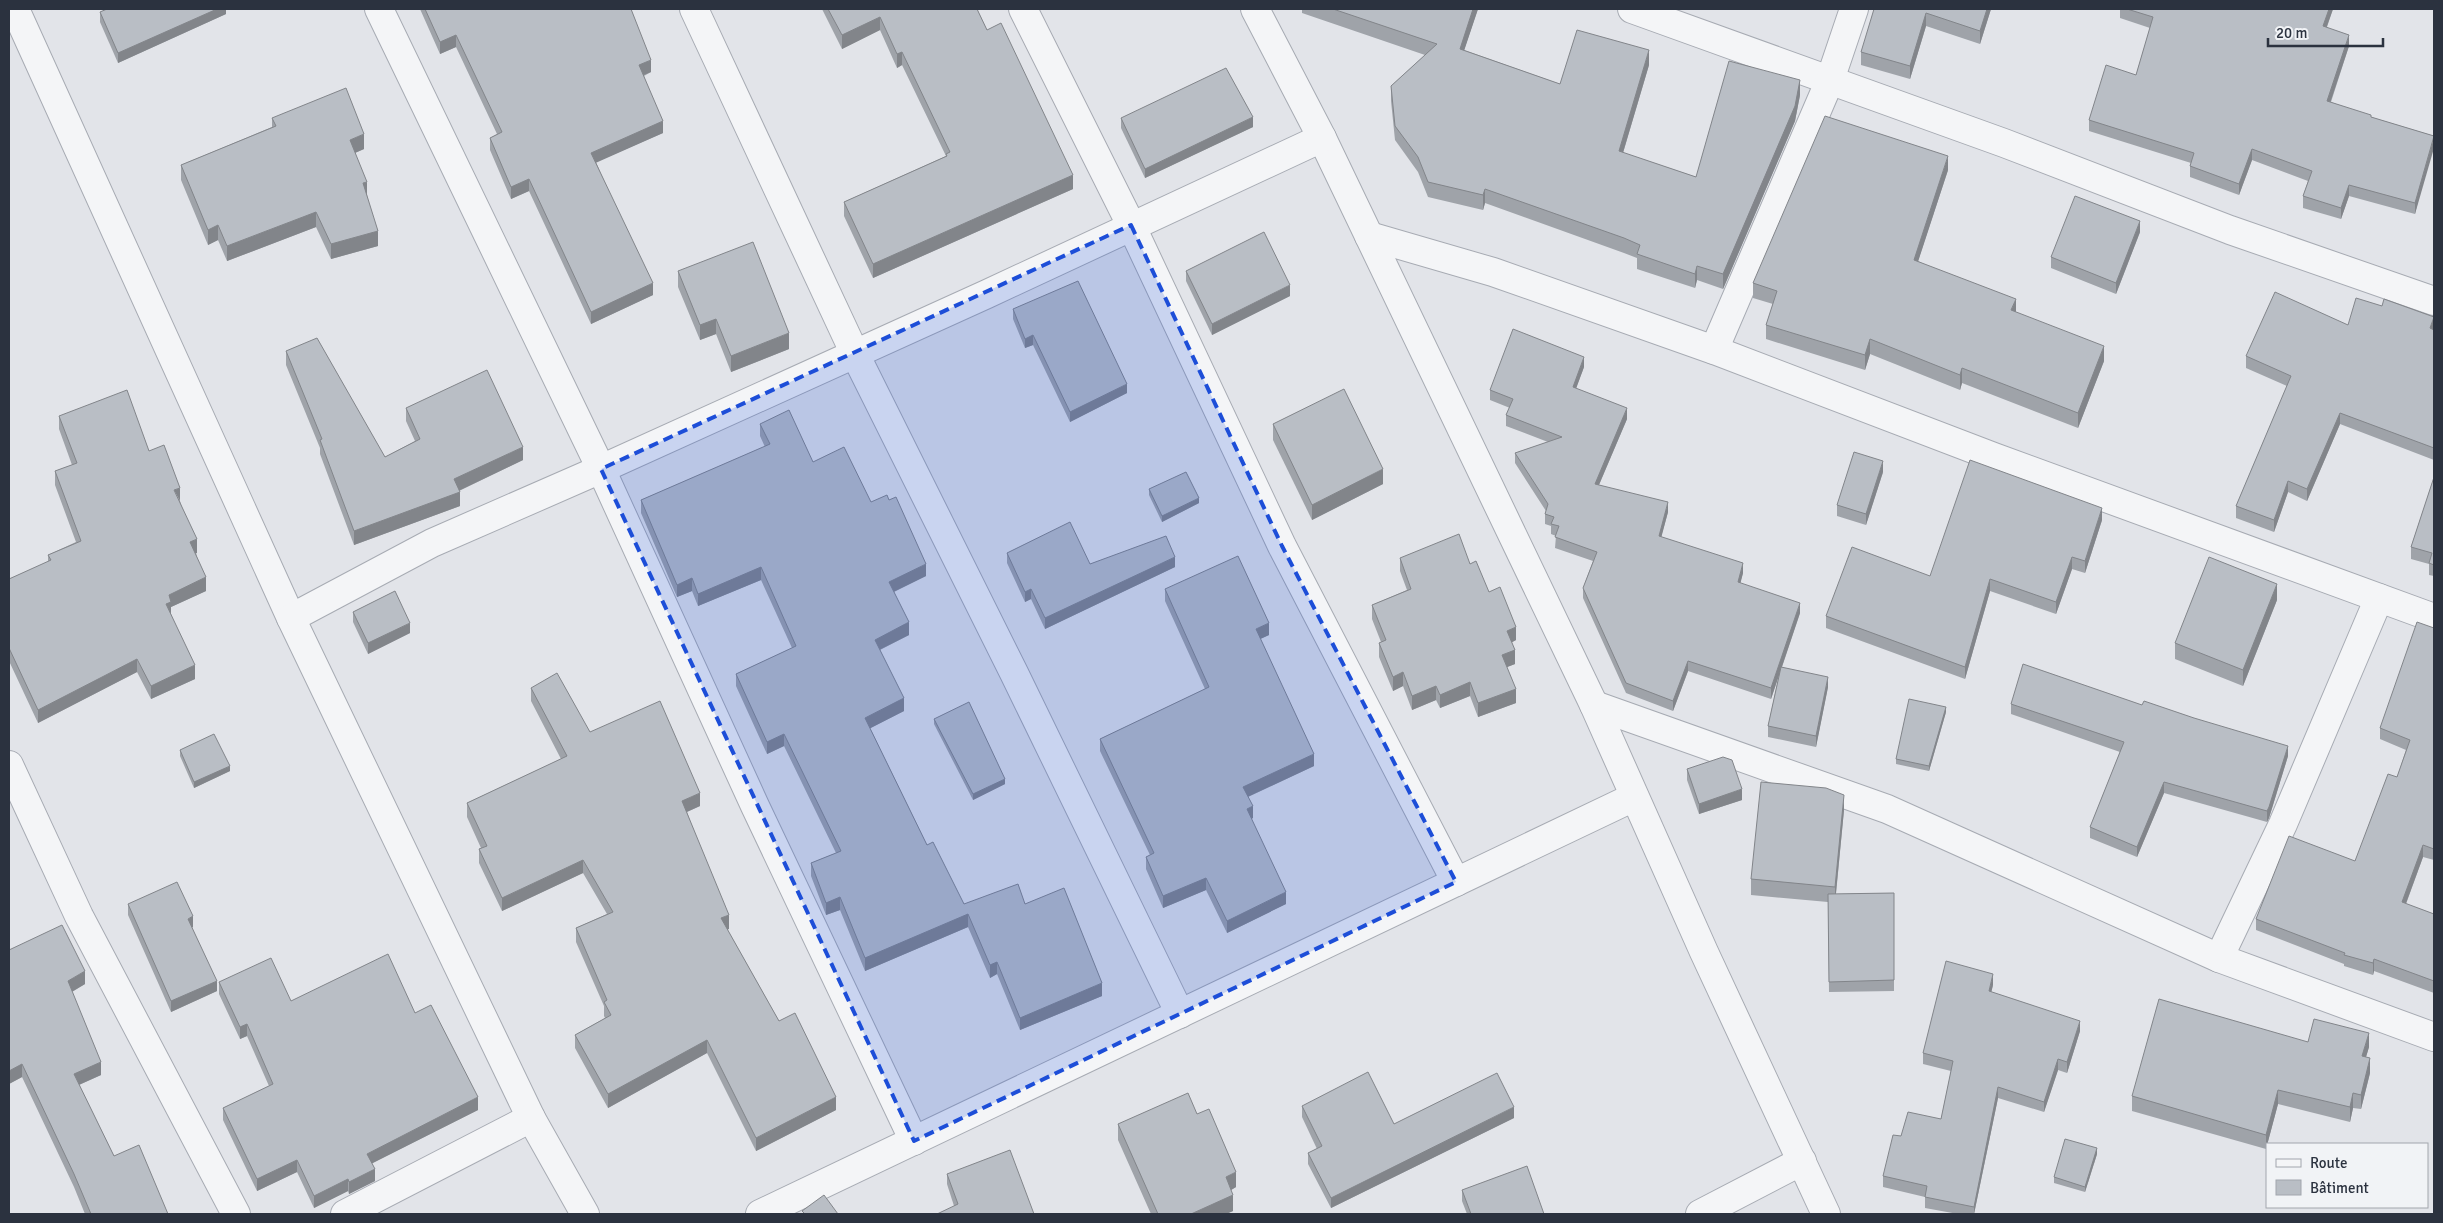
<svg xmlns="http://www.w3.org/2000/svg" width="2443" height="1223" viewBox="0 0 2443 1223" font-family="Signika,sans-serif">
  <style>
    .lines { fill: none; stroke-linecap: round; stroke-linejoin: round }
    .minor-casing { stroke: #a7abb3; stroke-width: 30 }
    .minor { stroke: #f4f5f7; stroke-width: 28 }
    .wall { fill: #9fa3a9 }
    .shaded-wall { fill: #82858a }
    .building { fill: #b9bec5; stroke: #82858a }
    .marked { fill: #1d4ed8; fill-opacity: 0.2; stroke: #1d4ed8; stroke-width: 4; stroke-dasharray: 10 6; stroke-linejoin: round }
  </style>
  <rect width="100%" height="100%" fill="#e2e4e9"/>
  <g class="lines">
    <g class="minor-casing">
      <g id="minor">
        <path d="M15 9 291 618 531 1118 585 1214"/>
        <path d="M379 9 601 469 755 806 914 1141"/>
        <path d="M694 9 854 352 1014 673 1180 1014"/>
        <path d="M1023 9 1131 225 1282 546 1456 882"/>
        <path d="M1255 9 1322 138 1594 705 1704 952 1826 1214"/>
        <path d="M1632 9 2004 143 2230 230 2434 301"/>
        <path d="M1369 236 1493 272 1714 350 1994 457 2434 618"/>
        <path d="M1714 350 1830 80 1854 9"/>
        <path d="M291 618 432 543 601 469 987 294 1322 138"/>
        <path d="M1594 705 1887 809 2219 958 2434 1037"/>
        <path d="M9 765 79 916 236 1214"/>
        <path d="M2219 958 2283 824 2379 598"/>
        <path d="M345 1214 531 1118"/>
        <path d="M760 1214 1634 797"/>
        <path d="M1700 1214 1802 1161"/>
      </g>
    </g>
    <use href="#minor" class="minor"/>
  </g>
  <g class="wall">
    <path d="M226 9V14L118 63 100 22V12Z"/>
    <path d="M420 9H631L651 72 644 76 663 133 596 162 653 295 591 324 529 191 511 199 490 150V138L497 134 456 47 440 54Z"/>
    <path d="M822 9H977L987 30 1073 189 873 278 844 216V202L946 156 902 65 897 68 880 30 842 49Z"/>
    <path d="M1302 9H1478L1464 50 1560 84 1649 65 1623 153 1696 177 1800 95 1795 121 1723 289 1697 280 1695 288 1637 269V258L1624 253 1485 203 1483 210 1428 197 1418 172 1395 140 1391 101V86L1425 55 1302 13Z"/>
    <path d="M1878 9H1991L1980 44 1926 26 1910 79 1861 65V52Z"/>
    <path d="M2120 9H2333L2327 27 2349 46 2331 102 2371 117 2434 136 2415 214 2349 196 2341 219 2303 208V196L2308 181 2252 160 2239 195 2190 177V166L2191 163 2089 131V120L2136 75 2150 28 2120 18Z"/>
    <path d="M272 118 364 149 355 153 367 195 378 246 331 259 316 227 227 261 218 240 208 245 181 180V165L272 127Z"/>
    <path d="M1121 118 1253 127 1145 178 1121 128Z"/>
    <path d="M1948 170 1918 261 2016 312 2104 361 2078 428 1962 383 1960 390 1870 354 1865 370 1766 339V325L1773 304 1753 298V283Z"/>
    <path d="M2140 232 2116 294 2051 268V257Z"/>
    <path d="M678 271 789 349 731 372 716 334 700 340 678 287Z"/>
    <path d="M1186 271 1290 296 1212 335 1186 281Z"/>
    <path d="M1013 309 1127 393 1070 422 1033 345 1025 348 1013 319Z"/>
    <path d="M2348 325 2434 329V460L2340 424 2307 501 2288 492 2274 532 2236 518V506L2287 386 2246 368V356Z"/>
    <path d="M286 351 385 457 415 441 406 421V408L523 460 459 491 460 506 354 545 320 454V448L286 365Z"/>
    <path d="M1584 367 1576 388 1627 419 1599 485 1668 512 1661 537 1743 573 1740 583 1800 613 1782 667 1828 687 1816 747 1768 737V726L1779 675 1771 699 1688 671 1673 711 1626 693 1583 598V588L1593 561 1555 548 1556 536 1551 534V526L1545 524V514L1546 511 1515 463V453L1548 442 1506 426V415L1510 408 1490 400V390Z"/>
    <path d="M59 416 149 451 180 501 197 553H196L206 591 171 607V614L195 679 151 699 137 672 38 723 9 661V579L48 562V555L76 542 55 485V471L72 465 59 429Z"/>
    <path d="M760 424 813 462 871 502 926 576 894 592 909 635 880 650 904 711 870 728 927 845 964 904H1025L1102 996 1020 1030 997 974 990 978 968 927 865 971 840 910 826 915 811 876V863L836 853 784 746 767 754 736 686V674L792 648 761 580 698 606 692 591 677 597 641 513V500L765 447 760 436Z"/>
    <path d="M1273 424 1383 484 1312 520 1273 440Z"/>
    <path d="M1883 472 1866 525 1837 516V505Z"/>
    <path d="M2434 477V576L2429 575V564L2411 559V547Z"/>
    <path d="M1149 489 1199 503 1162 522 1149 495Z"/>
    <path d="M2102 520 2085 573 2072 569 2056 614 1990 591 1965 679 1826 628V616L1930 576Z"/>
    <path d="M1007 553 1090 564 1175 567 1045 629 1031 599 1025 602 1007 563Z"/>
    <path d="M1400 558 1470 564 1489 592 1516 640 1512 642 1515 664 1507 667 1516 703 1478 717 1470 696 1440 708 1436 700 1412 710 1403 686 1393 691 1379 657V643L1381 642 1372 619V605L1407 590 1400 571Z"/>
    <path d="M1165 589 1269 635 1260 639 1314 766 1248 797 1253 818 1251 819 1286 904 1227 933 1206 890 1163 908 1146 869V857L1150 855 1100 751V739L1205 689 1165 601Z"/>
    <path d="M2277 600 2243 686 2175 659V643Z"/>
    <path d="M353 612 410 633 368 654 353 622Z"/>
    <path d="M2434 628V860L2423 857 2406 904 2434 914V993L2374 971 2373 975 2344 966V964L2256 930V919L2355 861 2397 777 2406 750 2380 739V728Z"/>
    <path d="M531 688 590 732 700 806 687 812 729 929H727L779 1021 836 1110 756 1151 707 1053 608 1108 575 1048V1035L605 1018 604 1016V1006L576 942V928L607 914 583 873 502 911 479 863V849L481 848 467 817V803L561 759 531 701Z"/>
    <path d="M2011 704 2288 756 2269 818 2267 822 2164 793 2137 857 2090 838V827L2120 752 2011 714Z"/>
    <path d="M1946 712 1929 771 1896 764V759Z"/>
    <path d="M934 719 1005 784 973 800 934 724Z"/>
    <path d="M180 750 230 771 194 788 180 756Z"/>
    <path d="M1687 769 1742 800 1699 814 1687 780Z"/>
    <path d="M1844 810 1836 894 1894 893V991L1829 992 1828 902 1751 895V879Z"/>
    <path d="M128 904 193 927H192L217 991 171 1012 128 915Z"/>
    <path d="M9 950 85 984 72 992 101 1075 79 1085 114 1156 168 1214H85L74 1187 22 1077 9 1084Z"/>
    <path d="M219 982 291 1001 415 1013 478 1110 372 1163 375 1181 349 1194 348 1191 314 1208 297 1172 257 1191 223 1120V1108L269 1086 247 1036 240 1039 219 994Z"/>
    <path d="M1993 985 1991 992 2080 1031 2067 1073 2058 1070 2044 1112 1998 1098 1974 1214H1958L1925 1208V1197L1883 1187V1176L1901 1136 1941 1119 1951 1071 1923 1064V1053Z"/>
    <path d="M2308 1042 2369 1047 2366 1057 2370 1073 2361 1109 2353 1108 2350 1122 2278 1104 2266 1149 2132 1111V1096Z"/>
    <path d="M1302 1106 1394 1124 1514 1118 1331 1208 1308 1164V1153L1317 1149 1302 1117Z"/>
    <path d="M1197 1114 1236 1187 1231 1190 1233 1211 1226 1214H1151L1118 1140V1124Z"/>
    <path d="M2097 1154 2085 1192 2054 1183V1177Z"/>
    <path d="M947 1174 1034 1214 954 1206 947 1184Z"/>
    <path d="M1462 1190 1544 1214H1467L1462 1201Z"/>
  </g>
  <g class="shaded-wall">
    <path d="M217 9H226V14L118 63V53Z"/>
    <path d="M1473 9H1478L1460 63V49Z"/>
    <path d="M1987 9H1991L1980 44V31Z"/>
    <path d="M2329 9H2333L2323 37V26Z"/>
    <path d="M1926 13V26L1910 79V66Z"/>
    <path d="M880 17V30L842 49V35Z"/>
    <path d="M456 35V47L440 54V42Z"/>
    <path d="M2349 35V46L2327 112V101Z"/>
    <path d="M1649 50V65L1619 166V151Z"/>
    <path d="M902 52V65L897 68V54Z"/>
    <path d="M651 60V72L639 77V65Z"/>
    <path d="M1800 80V95L1795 121 1723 289V274Z"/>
    <path d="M1253 117V127L1145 178V169Z"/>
    <path d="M663 121V133L591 165V153Z"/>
    <path d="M364 134V149L350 155V140Z"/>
    <path d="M2434 137V148L2415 214V203Z"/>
    <path d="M2252 149V160L2239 195V184Z"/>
    <path d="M1948 156V170L1914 274V260Z"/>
    <path d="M1073 175V189L873 278V264Z"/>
    <path d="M529 179V191L511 199V187Z"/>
    <path d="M367 182V197L363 183Z"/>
    <path d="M2349 185V196L2341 219V208Z"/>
    <path d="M1485 189V203L1483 210V195Z"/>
    <path d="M316 212V227L227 261V246Z"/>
    <path d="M2140 221V232L2116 294V283Z"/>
    <path d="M218 225V240L208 245V230Z"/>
    <path d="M378 231V246L331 259V244Z"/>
    <path d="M1697 266V280L1695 288V274Z"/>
    <path d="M653 283V295L591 324V312Z"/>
    <path d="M1290 285V296L1212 335V324Z"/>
    <path d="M2016 299V314L2011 310Z"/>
    <path d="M2434 317V329L2430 340V328Z"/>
    <path d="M716 319V334L700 340V325Z"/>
    <path d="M789 333V349L731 372V356Z"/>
    <path d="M1033 335V345L1025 348V339Z"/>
    <path d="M1870 339V354L1865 370V355Z"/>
    <path d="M2104 346V361L2078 428V413Z"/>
    <path d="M1584 357V367L1573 397V387Z"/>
    <path d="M1962 368V383L1960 390V375Z"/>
    <path d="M1127 384V393L1070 422V412Z"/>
    <path d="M1627 408V419L1595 494V484Z"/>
    <path d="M2340 413V424L2307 501V489Z"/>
    <path d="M523 447V460L454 493V479Z"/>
    <path d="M1883 461V472L1866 525V514Z"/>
    <path d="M1383 469V484L1312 520V505Z"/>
    <path d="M2288 481V492L2274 532V520Z"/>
    <path d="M180 488V501L174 490Z"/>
    <path d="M460 492V506L354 545V531Z"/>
    <path d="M1199 498V503L1162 522V516Z"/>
    <path d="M1668 502V512L1659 546V536Z"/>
    <path d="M2102 508V520L2085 573V561Z"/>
    <path d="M197 539V553L190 555V542Z"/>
    <path d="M1175 557V567L1045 629V618Z"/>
    <path d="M2072 557V569L2056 614V602Z"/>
    <path d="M1743 563V573L1738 593V582Z"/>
    <path d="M926 564V576L889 594V582Z"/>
    <path d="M761 567V580L698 606V594Z"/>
    <path d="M206 577V591L171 607V615L166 604 169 595Z"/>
    <path d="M692 578V591L677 597V585Z"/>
    <path d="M1990 579V591L1965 679V667Z"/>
    <path d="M2277 584V600L2243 686V670Z"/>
    <path d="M1031 589V599L1025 602V592Z"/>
    <path d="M1800 603V613L1771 699V688Z"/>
    <path d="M909 622V635L875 652V640Z"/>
    <path d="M410 623V633L368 654V643Z"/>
    <path d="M1269 623V635L1256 641V629Z"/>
    <path d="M1516 627V640L1507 645V631Z"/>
    <path d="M1515 650V664L1502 669V655Z"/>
    <path d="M137 659V672L38 723V710Z"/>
    <path d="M1688 661V671L1673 711V701Z"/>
    <path d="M195 665V679L151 699V686Z"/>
    <path d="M1403 672V686L1393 691V677Z"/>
    <path d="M1828 677V687L1816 747V736Z"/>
    <path d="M1470 682V696L1440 708V695Z"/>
    <path d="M1436 686V700L1412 710V696Z"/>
    <path d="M1516 689V703L1478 717V703Z"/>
    <path d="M904 698V711L865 731V718Z"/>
    <path d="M1946 707V712L1929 771V766Z"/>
    <path d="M784 734V746L767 754V742Z"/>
    <path d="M2288 746V756L2269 818 2267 822V811Z"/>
    <path d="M1314 754V766L1243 799V787Z"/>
    <path d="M230 766V771L194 788V782Z"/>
    <path d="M1005 779V784L973 800V794Z"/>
    <path d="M2164 782V793L2137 857V847Z"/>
    <path d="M1742 789V800L1699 814V804Z"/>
    <path d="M700 793V806L682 814V801Z"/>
    <path d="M1844 795V810L1835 902V887Z"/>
    <path d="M1253 806V818L1247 821V809Z"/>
    <path d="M2423 845V857L2402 914V902Z"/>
    <path d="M583 860V873L502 911V898Z"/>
    <path d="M1206 878V890L1163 908V896Z"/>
    <path d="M1286 892V904L1227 933V921Z"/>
    <path d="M840 897V910L826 915V903Z"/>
    <path d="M968 914V927L865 971V958Z"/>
    <path d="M729 915V929L721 932V918Z"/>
    <path d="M193 916V927L188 929V919Z"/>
    <path d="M2374 959V971L2373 975V963Z"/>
    <path d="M997 962V974L990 978V965Z"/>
    <path d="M85 971V984L68 994V981Z"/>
    <path d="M1993 974V985L1989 1002V991Z"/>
    <path d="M217 981V991L171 1012V1001Z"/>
    <path d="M1102 983V996L1020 1030V1018Z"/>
    <path d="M2080 1021V1031L2067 1073V1062Z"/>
    <path d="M247 1024V1036L240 1039V1027Z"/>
    <path d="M2369 1033V1047L2362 1070V1056Z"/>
    <path d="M707 1040V1053L608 1108V1094Z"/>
    <path d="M2370 1058V1073L2361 1109V1095Z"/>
    <path d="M2058 1059V1070L2044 1112V1102Z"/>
    <path d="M101 1062V1075L74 1087V1074Z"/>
    <path d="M22 1064V1077L9 1084V1071Z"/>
    <path d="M1998 1087V1098L1974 1214V1207Z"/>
    <path d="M2278 1090V1104L2266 1149V1135Z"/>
    <path d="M2353 1093V1108L2350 1122V1107Z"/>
    <path d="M478 1097V1110L367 1166V1154Z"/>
    <path d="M836 1097V1110L756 1151V1138Z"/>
    <path d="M1514 1107V1118L1331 1208V1198Z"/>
    <path d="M2097 1148V1154L2085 1192V1187Z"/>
    <path d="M297 1160V1172L257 1191V1179Z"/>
    <path d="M375 1169V1181L349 1194V1182Z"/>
    <path d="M1236 1172V1187L1226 1193V1177Z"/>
    <path d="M348 1179V1191L314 1208V1196Z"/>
    <path d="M1233 1195V1211L1226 1214H1191Z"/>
  </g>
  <g class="building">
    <path d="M107 9H217L118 53 100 12Z"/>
    <path d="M425 9H631L651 60 639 65 663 121 591 153 653 283 591 312 529 179 511 187 490 138 502 132 456 35 440 42Z"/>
    <path d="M828 9H977L987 30 1001 23 1073 175 873 264 844 202 947 156 946 154 950 152 902 52 897 54 880 17 842 35Z"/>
    <path d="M1333 9H1473L1460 49 1560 84 1577 30 1649 50 1619 151 1696 177 1729 61 1800 80 1795 106 1723 274 1697 266 1695 274 1637 254 1640 245 1624 238 1485 189 1483 195 1428 182 1418 157 1395 126 1391 86 1437 44Z"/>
    <path d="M1874 9H1987L1980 31 1926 13 1910 66 1861 52Z"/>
    <path d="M2127 9H2329L2323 26 2349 35 2327 101 2371 115V117L2434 136 2415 203 2349 185 2341 208 2303 196 2312 171 2252 149 2239 184 2190 166 2194 153 2089 120 2106 65 2136 75 2153 17Z"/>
    <path d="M1226 68 1253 117 1145 169 1121 118Z"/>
    <path d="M346 88 364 134 350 140 367 182 363 183 378 231 331 244 316 212 227 246 218 225 208 230 181 165 276 126 272 118Z"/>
    <path d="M1825 116 1948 156 1914 260 2016 299 2011 310 2104 346 2078 413 1962 368 1960 375 1870 339 1865 355 1766 325 1777 291 1753 283Z"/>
    <path d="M2075 196 2140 221 2116 283 2051 257Z"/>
    <path d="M1264 232 1290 285 1212 324 1186 271Z"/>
    <path d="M753 242 789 333 731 356 716 319 700 325 678 271Z"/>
    <path d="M1078 281 1127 384 1070 412 1033 335 1025 339 1013 309Z"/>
    <path d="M2275 292 2348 325 2356 298 2382 306 2384 299 2434 317 2430 328 2434 330V448L2340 413 2307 489 2288 481 2274 520 2236 506 2291 376 2246 356Z"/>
    <path d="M1513 329 1584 357 1573 387 1627 408 1595 484 1668 502 1659 536 1743 563 1738 582 1800 603 1771 688 1688 661 1673 701 1626 683 1583 588 1597 552 1555 537 1559 526 1551 524 1554 517 1545 514 1548 504 1515 453 1562 437 1506 415 1513 399 1490 390Z"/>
    <path d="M317 338 385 457 420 439 406 408 487 370 523 447 454 479 460 492 354 531 320 440 322 439 286 351Z"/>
    <path d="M1344 389 1383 469 1312 505 1273 424Z"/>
    <path d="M127 390 149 451 164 445 180 488 174 490 197 539 190 542 206 577 169 595 171 602 166 604 195 665 151 686 137 659 38 710 9 648V579L51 560 48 555 81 541 55 471 77 463 59 416Z"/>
    <path d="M789 410 813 462 844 447 871 502 887 495 889 500 896 497 926 564 889 582 909 622 875 640 904 698 865 718 927 845 933 842 964 904 1018 884 1025 904 1064 888 1102 983 1020 1018 997 962 990 965 968 914 865 958 840 897 826 903 811 863 841 851 784 734 767 742 736 674 796 646 761 567 698 594 692 578 677 585 641 500 770 444 760 424Z"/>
    <path d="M1854 452 1883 461 1866 514 1837 505Z"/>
    <path d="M1970 460 2102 508 2085 561 2072 557 2056 602 1990 579 1965 667 1826 616 1852 547 1930 576Z"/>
    <path d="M1186 472 1199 498 1162 516 1149 489Z"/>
    <path d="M2434 477V565L2429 563 2432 553 2411 547Z"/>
    <path d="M1070 522 1090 564 1166 536 1175 557 1045 618 1031 589 1025 592 1007 553Z"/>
    <path d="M1459 534 1470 564 1476 561 1489 592 1500 587 1516 627 1507 631 1515 650 1502 655 1516 689 1478 703 1470 682 1440 695 1436 686 1412 696 1403 672 1393 677 1379 643 1386 640 1372 605 1411 589 1400 558Z"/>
    <path d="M1238 556 1269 623 1256 629 1314 754 1243 787 1253 806 1247 809 1286 892 1227 921 1206 878 1163 896 1146 857 1154 853 1100 739 1209 687 1165 589Z"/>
    <path d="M2209 557 2277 584 2243 670 2175 643Z"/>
    <path d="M395 591 410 623 368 643 353 612Z"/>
    <path d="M2417 622 2434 628V849L2423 845 2402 902 2434 914V981L2374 959 2373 963 2344 955 2345 953 2256 919 2289 836 2355 861 2388 774 2397 777 2410 740 2380 728Z"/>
    <path d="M2023 664 2142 705 2144 701 2194 718 2288 746 2269 807 2267 811 2164 782 2137 847 2090 827 2124 742 2011 704Z"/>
    <path d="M1781 667 1828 677 1816 736 1768 726Z"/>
    <path d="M557 673 590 732 660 701 700 793 682 801 729 915 721 918 779 1021 795 1013 836 1097 756 1138 707 1040 608 1094 575 1035 611 1015 604 1002 607 1000 576 928 613 912 583 860 502 898 479 849 487 846 467 803 567 756 531 688Z"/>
    <path d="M1909 699 1946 707 1929 766 1896 759Z"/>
    <path d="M969 702 1005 779 973 794 934 719Z"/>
    <path d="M214 734 230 766 194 782 180 750Z"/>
    <path d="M1723 757 1732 760 1742 789 1699 804 1687 769Z"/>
    <path d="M1761 782 1826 788 1844 795 1835 887 1751 879Z"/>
    <path d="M177 882 193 916 188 919 217 981 171 1001 128 904Z"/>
    <path d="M1894 893V980L1829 982 1828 894Z"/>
    <path d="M62 925 85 971 68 981 101 1062 74 1074 114 1156 139 1145 168 1214H91L74 1174 22 1064 9 1071V950Z"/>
    <path d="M388 954 415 1013 431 1005 478 1097 367 1154 375 1169 349 1182 348 1179 314 1196 297 1160 257 1179 223 1108 273 1084 247 1024 240 1027 219 982 271 958 291 1001Z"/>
    <path d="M1946 961 1993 974 1989 991 2080 1021 2067 1062 2058 1059 2044 1102 1998 1087 1974 1207 1925 1197 1927 1186 1883 1176 1893 1135 1901 1136 1908 1112 1941 1119 1953 1061 1923 1053Z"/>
    <path d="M2159 999 2308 1042 2314 1019 2369 1033 2362 1056 2370 1058 2361 1095 2353 1093 2350 1107 2278 1090 2266 1135 2132 1096Z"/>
    <path d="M1368 1072 1394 1124 1497 1073 1514 1107 1331 1198 1308 1153 1322 1146 1302 1106Z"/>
    <path d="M1188 1093 1197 1114 1209 1109 1236 1172 1226 1177 1233 1195 1191 1214H1158L1118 1124Z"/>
    <path d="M2065 1139 2097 1148 2085 1187 2054 1177Z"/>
    <path d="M1010 1150 1034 1214H937L958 1204 947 1174Z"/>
    <path d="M1527 1166 1544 1214H1471L1462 1190Z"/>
    <path d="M824 1195 838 1214H805L802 1211Z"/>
  </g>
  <path class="marked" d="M1131 225 1282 546 1456 882 914 1141 601 469Z"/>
  <rect width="2443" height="1223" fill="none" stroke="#2b323f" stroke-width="20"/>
  <rect x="2266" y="1143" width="162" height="65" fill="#f1f3f6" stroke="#a2a6ad"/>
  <rect x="2276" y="1159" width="25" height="8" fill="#f4f5f7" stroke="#a2a6ad"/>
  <text x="2310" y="1168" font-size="15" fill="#2b323f">Route</text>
  <rect x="2276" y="1180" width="25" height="15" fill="#b9bec5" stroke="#a2a6ad"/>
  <text x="2310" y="1193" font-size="15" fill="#2b323f">Bâtiment</text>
  <path d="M2268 38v8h115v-8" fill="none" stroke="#2b323f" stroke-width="2.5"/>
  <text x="2276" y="38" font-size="15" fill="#2b323f" stroke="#f1f3f6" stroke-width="4" paint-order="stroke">20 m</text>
</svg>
